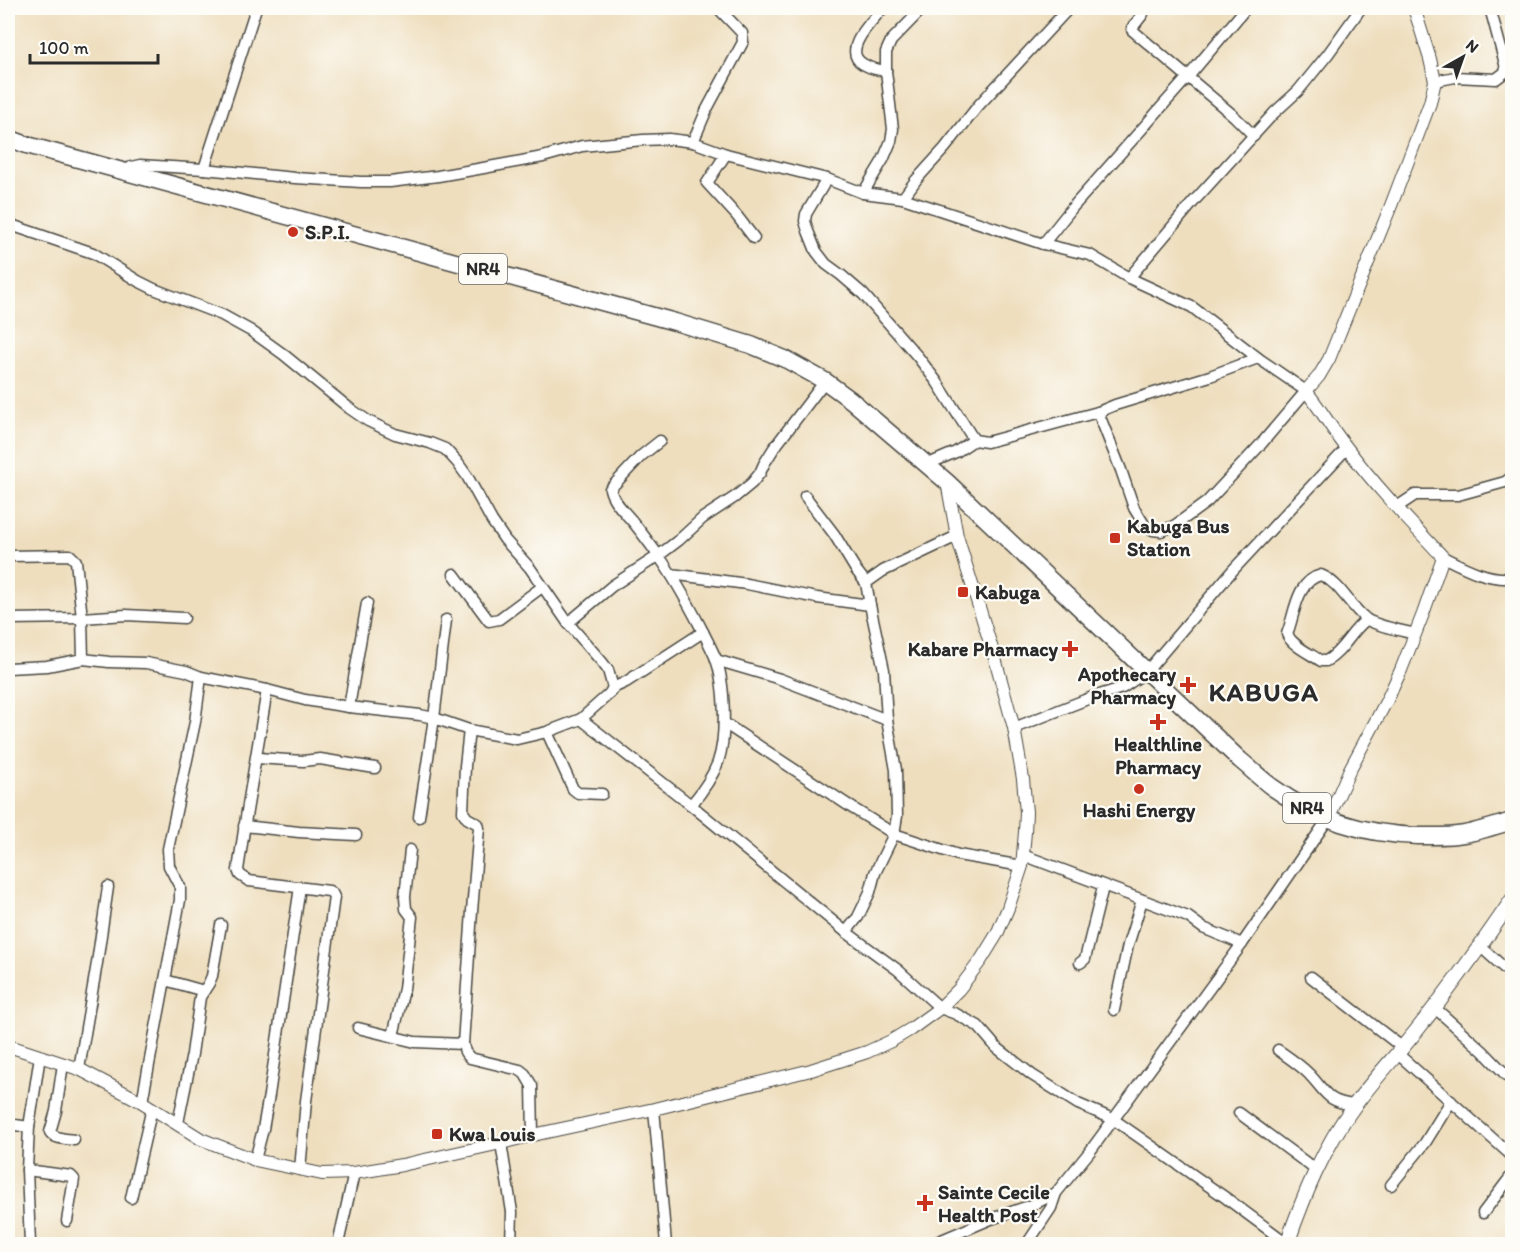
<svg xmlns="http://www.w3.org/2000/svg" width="1520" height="1252" viewBox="0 0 1520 1252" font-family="Itim,sans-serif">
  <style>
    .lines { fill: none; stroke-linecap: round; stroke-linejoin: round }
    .minor-casing { stroke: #484641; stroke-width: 13 }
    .tertiary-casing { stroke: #484641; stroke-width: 14 }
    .secondary-casing { stroke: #484641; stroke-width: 16 }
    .trunk-casing { stroke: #484641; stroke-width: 19 }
    .minor { stroke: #fff; stroke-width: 10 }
    .tertiary { stroke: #fff; stroke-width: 12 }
    .secondary { stroke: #fff; stroke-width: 14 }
    .trunk { stroke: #fff; stroke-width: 16 }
    .poi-dot { fill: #c8321e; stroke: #fdfcf7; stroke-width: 2 }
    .labels { text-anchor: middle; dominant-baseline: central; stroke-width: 4.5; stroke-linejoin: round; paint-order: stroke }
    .shield { fill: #fdfcf7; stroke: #6a6a68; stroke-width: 1.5 }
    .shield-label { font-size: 18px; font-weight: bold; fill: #2b2b2b }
    .poi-label { font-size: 20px; font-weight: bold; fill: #2b2b2b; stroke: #fdfcf7; text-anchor: start }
    .district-label { font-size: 26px; font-weight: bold; letter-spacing: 1.5px; fill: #2b2b2b; stroke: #fdfcf7 }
  </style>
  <rect width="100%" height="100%" fill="#fdfcf7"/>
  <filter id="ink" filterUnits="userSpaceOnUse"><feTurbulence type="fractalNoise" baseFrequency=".0167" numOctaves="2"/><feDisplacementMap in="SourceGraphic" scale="12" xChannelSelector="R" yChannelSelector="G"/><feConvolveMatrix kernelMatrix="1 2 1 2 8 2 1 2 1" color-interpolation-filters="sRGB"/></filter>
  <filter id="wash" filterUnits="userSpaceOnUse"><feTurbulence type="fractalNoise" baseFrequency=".008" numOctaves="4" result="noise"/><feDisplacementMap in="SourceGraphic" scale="24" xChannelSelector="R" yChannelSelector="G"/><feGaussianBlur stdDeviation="1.35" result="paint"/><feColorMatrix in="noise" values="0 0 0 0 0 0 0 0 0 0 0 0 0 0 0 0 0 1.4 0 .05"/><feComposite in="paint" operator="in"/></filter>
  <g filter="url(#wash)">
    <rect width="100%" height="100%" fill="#eedebe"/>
  </g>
  <g filter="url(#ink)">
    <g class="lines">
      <g class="minor-casing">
        <g id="minor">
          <path d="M1137 8 1142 11 1143 14 1132 28V30L1234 116 1254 136"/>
          <path d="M886 71V52L891 41 923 8"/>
          <path d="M1435 81 1455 77 1496 79 1504 73 1506 69 1504 60 1490 8"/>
          <path d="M693 142 707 109 743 42 742 33 718 8"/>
          <path d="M726 154 707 183 737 216 754 238"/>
          <path d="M204 169 256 8"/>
          <path d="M124 171 131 167 140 165 204 169 295 178 361 182H390L438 176 478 169 543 157 582 146 643 140 669 139 693 142 726 154 827 179 863 193 903 198 1043 244 1090 255 1129 278 1192 307 1258 358 1306 391 1262 443 1207 502 1174 526 1161 531 1153 530 1145 526 1134 508 1121 470 1098 412"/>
          <path d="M827 179 806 214 805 221 808 231 816 251 826 264 841 275 863 294 918 357 937 382 974 440"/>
          <path d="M863 193 883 160 891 141 893 129 886 71C879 70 872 69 867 66 837 54 872 21 883 8"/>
          <path d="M903 198 916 180 945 148 978 106 1069 8"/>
          <path d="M8 224 93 253 138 281 154 289 222 315 251 331 283 354 349 408 368 421 395 434 430 443 445 449 457 462 467 476 492 521 505 540 530 568 568 623 602 662 608 670 613 688"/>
          <path d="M1043 244 1072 208 1188 77 1246 8"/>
          <path d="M1129 278 1195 200 1274 113 1298 91 1328 54 1361 8"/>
          <path d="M660 441 641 456 610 489C613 502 625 512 633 522 642 533 650 544 658 555 674 577 687 601 700 626 705 636 711 647 716 659 725 684 727 736 718 762 712 778 702 792 691 805"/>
          <path d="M926 465 956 452 974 440 987 442 1098 412 1115 405 1210 376 1258 358"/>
          <path d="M805 496 834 534 856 570 866 583"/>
          <path d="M1397 507 1415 495H1458L1505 482 1512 477"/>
          <path d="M8 556 70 555 76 561 82 618 83 659"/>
          <path d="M1443 557C1465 568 1487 580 1512 578"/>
          <path d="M454 574 489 621 499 619 542 587"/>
          <path d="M671 574 747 584 817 598 870 605 884 670 887 720 896 770 897 816 894 834 875 873 870 892 858 917 846 932"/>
          <path d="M870 605 866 583 883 571 957 536"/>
          <path d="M8 619 82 618 126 615 184 618"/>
          <path d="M1366 620C1351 631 1343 652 1326 661H1321C1311 654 1292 646 1287 634 1295 614 1296 581 1321 575 1340 583 1349 605 1365 618 1372 625 1404 631 1415 634"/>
          <path d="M568 623 612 586 658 556 679 540 703 518 735 497 752 483 760 473 764 464 774 448 825 381"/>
          <path d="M716 660 780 679 887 720"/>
          <path d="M8 668 47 666 83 659 109 662 146 663 186 671 201 677 267 690 305 700 349 707 420 715 434 718 469 730 517 739 547 732 581 719 691 805 846 932 898 970 940 1008 956 1014 978 1026 996 1047 1032 1075 1078 1104 1113 1119 1226 1198 1288 1244"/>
          <path d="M267 690 246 817 238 870 240 875 249 881 329 891 332 893 334 897 306 1101 300 1170"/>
          <path d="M349 707 367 603"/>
          <path d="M581 719 609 694 613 688 626 682 703 632"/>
          <path d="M724 723 854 809 894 834 958 855 1022 866"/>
          <path d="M1014 728 1090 698 1122 688 1147 671 1233 570 1347 448"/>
          <path d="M469 730 465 766 463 812 467 818 478 824 479 828 472 911 463 1044 465 1052 470 1058 520 1070 525 1074 532 1086 533 1135"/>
          <path d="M547 732 573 789 578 793 602 794"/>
          <path d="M257 758 303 761 320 759 375 768"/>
          <path d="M419 817 434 718 446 620"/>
          <path d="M244 826 299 832 356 835"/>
          <path d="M1023 855 1188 917 1203 928 1242 944"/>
          <path d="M1480 946 1512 975"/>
          <path d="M1080 963 1085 959 1103 887"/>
          <path d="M1311 977 1403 1048"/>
          <path d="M165 980 204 991"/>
          <path d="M1435 1008 1483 1051 1512 1081"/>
          <path d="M1114 1010 1128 945 1142 900"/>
          <path d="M358 1028 415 1042 463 1044"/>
          <path d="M393 1036 404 989 412 917 406 909 405 897 410 850"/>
          <path d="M1278 1050C1288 1057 1300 1065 1309 1074 1327 1093 1326 1102 1355 1105"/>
          <path d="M1398 1054 1512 1156"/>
          <path d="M63 1064 56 1111 50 1132C54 1139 66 1139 74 1140"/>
          <path d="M79 1069 97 963 108 887"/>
          <path d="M142 1102 180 900V887L169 866 168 849 195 722 201 677"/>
          <path d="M654 1109 666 1244"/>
          <path d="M1239 1113 1316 1170"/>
          <path d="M178 1123 192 1054 200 997 209 983 212 976 221 925"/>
          <path d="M8 1124 29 1127 40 1056"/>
          <path d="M29 1127 27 1170 30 1244"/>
          <path d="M501 1143 512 1212 511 1244"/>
          <path d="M255 1160 263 1129 269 1095 300 887"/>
          <path d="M27 1170 71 1176 74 1179 67 1221"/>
          <path d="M1391 1185 1425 1143 1451 1101"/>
          <path d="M131 1198 152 1108"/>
          <path d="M1483 1213 1512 1175"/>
          <path d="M338 1244 354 1173"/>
          <path d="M932 1244 991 1219 1032 1205 1056 1193 1091 1150 1242 944 1328 819"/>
          <path d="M1027 1244 1051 1208 1056 1193"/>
        </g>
      </g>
      <g class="tertiary-casing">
        <g id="tertiary">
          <path d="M1328 819 1350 769 1387 700 1401 670 1423 614 1443 557C1410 522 1376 487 1347 448 1332 430 1321 409 1306 391L1319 376 1329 359 1392 203 1430 103 1435 81 1430 59 1414 8"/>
          <path d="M8 1047 15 1048 79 1069 142 1102 201 1139 255 1160 322 1174 354 1173 402 1165 501 1143 533 1135 654 1109 811 1070 867 1052 891 1041 911 1029 940 1008 959 989 981 960 997 934 1008 908 1022 866 1025 832 1026 812 1023 779 1014 728 996 662 957 536 947 482"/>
        </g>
      </g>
      <g class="secondary-casing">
        <path id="secondary" d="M1287 1244C1304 1195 1323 1148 1354 1106 1376 1076 1402 1050 1424 1021 1455 982 1484 941 1512 900"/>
      </g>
      <g class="trunk-casing">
        <path id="trunk" d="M8 138 27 145 675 322 751 345 787 360 825 381 851 400 947 482 1240 760C1251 769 1261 779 1272 787 1318 820 1362 834 1418 836 1433 836 1448 837 1464 834 1480 831 1496 826 1512 821"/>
      </g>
      <use href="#minor" class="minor"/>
      <use href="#tertiary" class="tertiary"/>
      <use href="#secondary" class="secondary"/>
      <use href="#trunk" class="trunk"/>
    </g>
  </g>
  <g class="poi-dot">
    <circle cx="293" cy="232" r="6"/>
    <rect x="1109" y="532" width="12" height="12" rx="3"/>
    <rect x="957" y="586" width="12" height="12" rx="3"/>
    <path d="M1067 640h6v6h6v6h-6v6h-6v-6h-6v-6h6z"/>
    <path d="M1185 676h6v6h6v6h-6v6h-6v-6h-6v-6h6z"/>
    <path d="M1155 713h6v6h6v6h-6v6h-6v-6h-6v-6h6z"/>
    <circle cx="1139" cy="789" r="6"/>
    <rect x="431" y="1128" width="12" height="12" rx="3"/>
    <path d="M922 1194h6v6h6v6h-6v6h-6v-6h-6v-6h6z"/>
  </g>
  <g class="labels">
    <g class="shield">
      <rect x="459" y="254" width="48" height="30" rx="4.5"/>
      <rect x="1283" y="793" width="48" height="30" rx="4.5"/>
    </g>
    <g class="shield-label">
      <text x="483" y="269">NR4</text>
      <text x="1307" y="808">NR4</text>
    </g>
    <g class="poi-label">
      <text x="305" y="232">S.P.I.</text>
      <text x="1127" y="526">Kabuga Bus<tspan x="1127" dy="23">Station</tspan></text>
      <text x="975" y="592">Kabuga</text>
      <text x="1058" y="649" text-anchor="end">Kabare Pharmacy</text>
      <text x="1176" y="674" text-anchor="end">Apothecary<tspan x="1176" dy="23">Pharmacy</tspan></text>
      <text x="1158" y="744" text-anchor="middle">Healthline<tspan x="1158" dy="23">Pharmacy</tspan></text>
      <text x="1139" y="810" text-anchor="middle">Hashi Energy</text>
      <text x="449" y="1134">Kwa Louis</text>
      <text x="938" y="1192">Sainte Cecile<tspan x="938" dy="23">Health Post</tspan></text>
    </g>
    <g class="district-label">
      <text x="1264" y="692">KABUGA</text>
    </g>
  </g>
  <rect width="1520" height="1252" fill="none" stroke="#fdfcf7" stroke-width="30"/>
  <g transform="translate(1463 57) rotate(40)" stroke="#fdfcf7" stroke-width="4.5" paint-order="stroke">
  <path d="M0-4.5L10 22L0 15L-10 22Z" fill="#2b2b2b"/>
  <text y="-9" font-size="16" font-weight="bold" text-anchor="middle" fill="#2b2b2b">N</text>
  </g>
  <path d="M30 54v9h128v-9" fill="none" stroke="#2b2b2b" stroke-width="3"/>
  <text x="39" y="54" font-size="18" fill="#2b2b2b" stroke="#fdfcf7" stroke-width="4.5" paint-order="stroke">100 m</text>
</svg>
